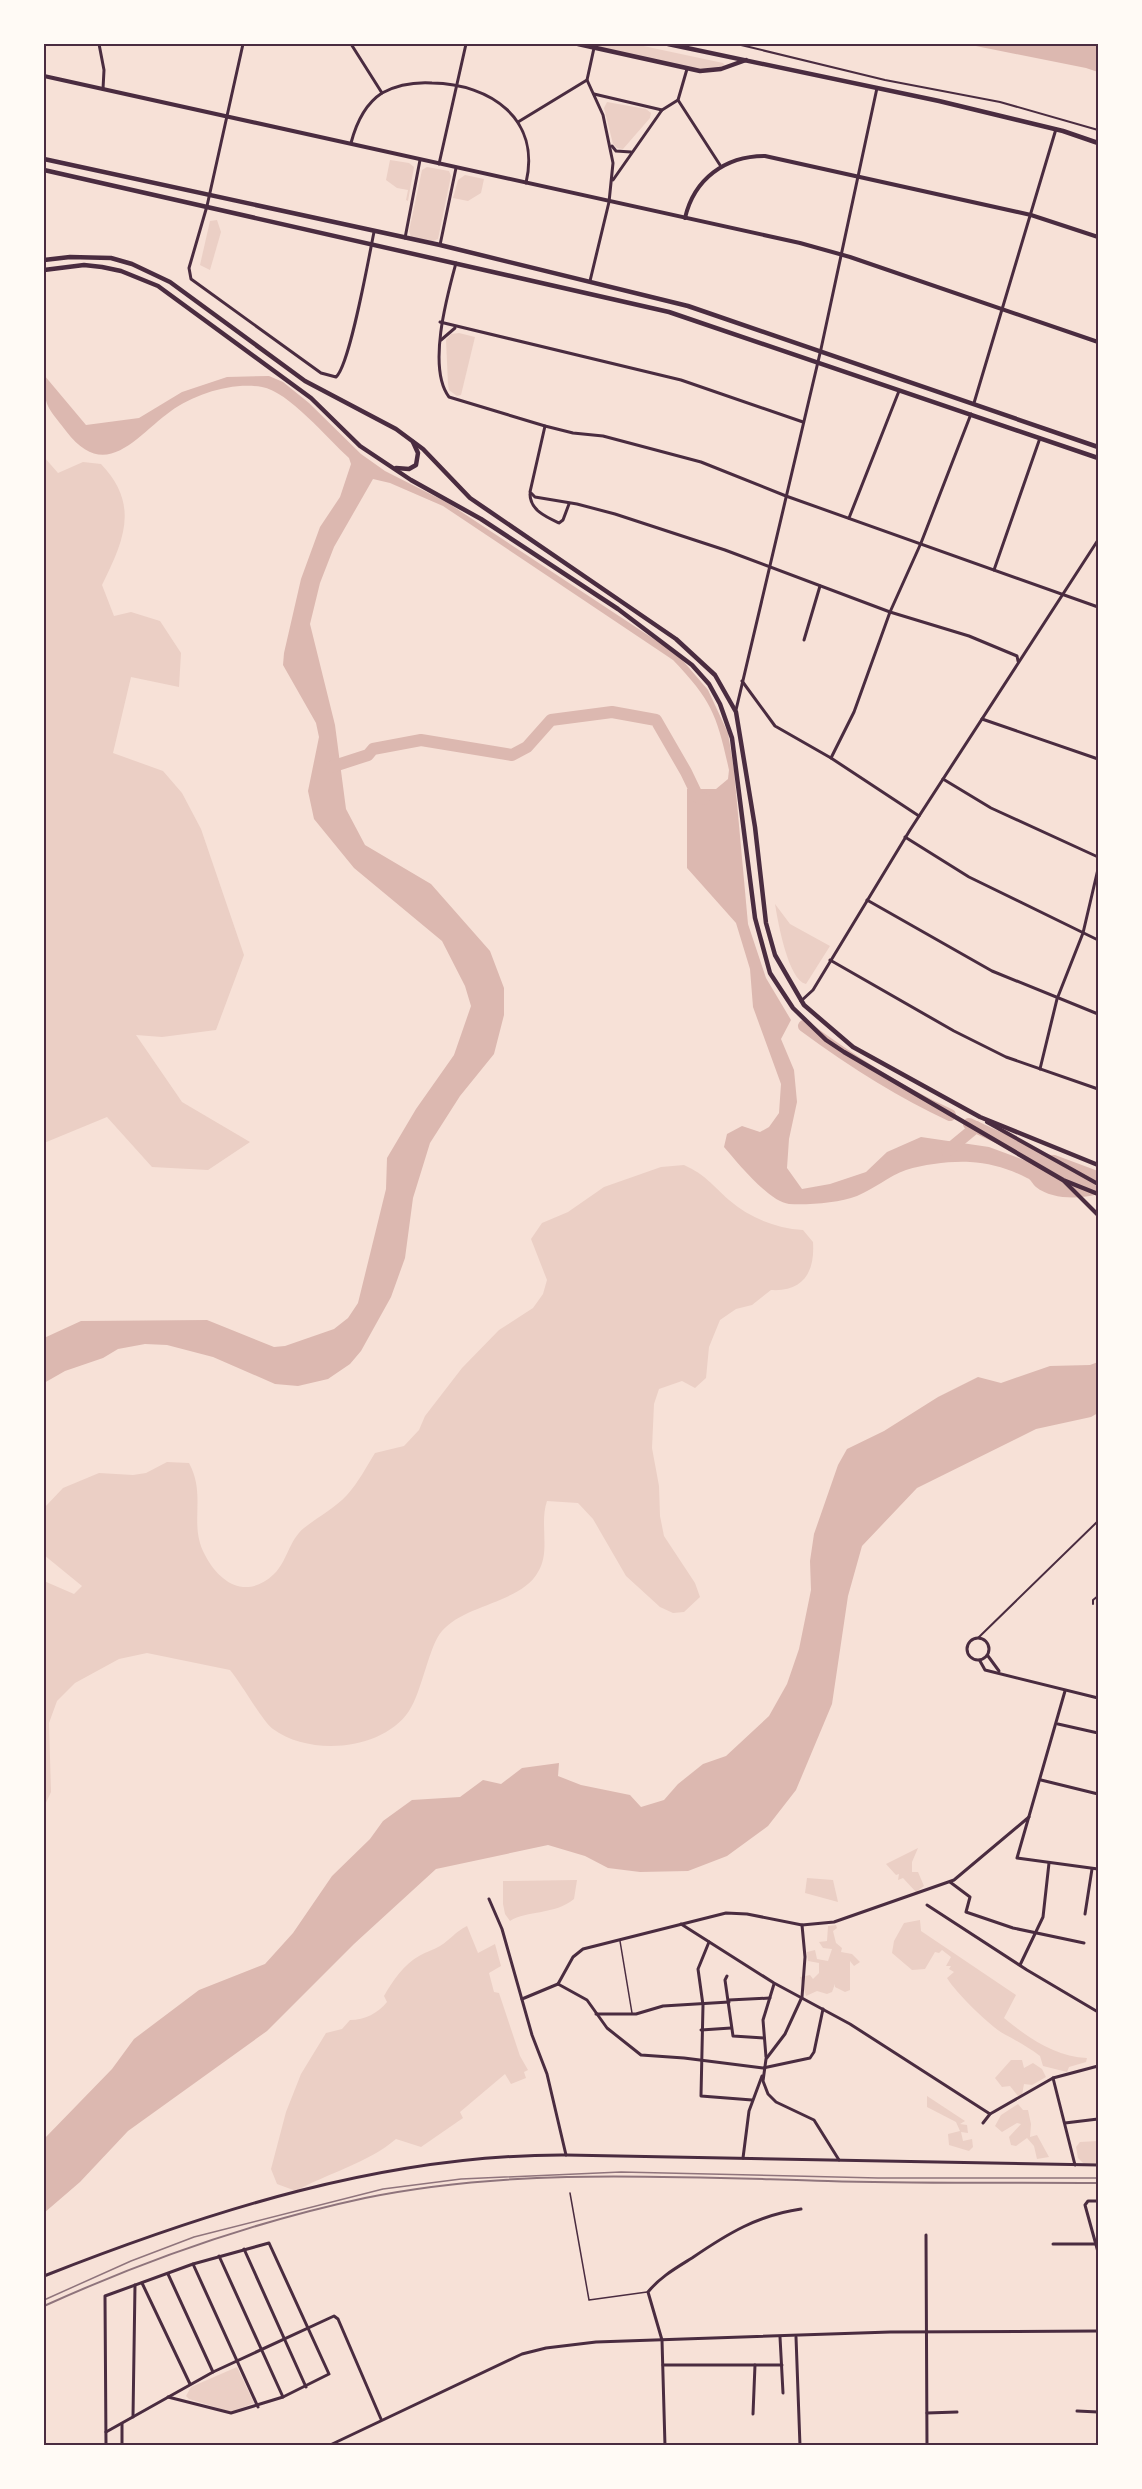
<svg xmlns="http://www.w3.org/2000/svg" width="1142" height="2489" viewBox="0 0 1142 2489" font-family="Montserrat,sans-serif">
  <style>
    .green { fill: #ebcfc5 }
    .water { fill: #dcb8b0 }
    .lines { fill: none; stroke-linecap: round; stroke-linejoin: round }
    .river { stroke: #dcb8b0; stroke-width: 12 }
    .service { stroke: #4a2c40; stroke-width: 1.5 }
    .pedestrian { stroke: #4a2c40; stroke-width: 2 }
    .minor { stroke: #4a2c40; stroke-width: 3 }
    .secondary { stroke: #4a2c40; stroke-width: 4 }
    .primary { stroke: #4a2c40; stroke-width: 4.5 }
    .tram { stroke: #8f747c; stroke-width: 1.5 }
    .rail { stroke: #8f747c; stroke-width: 2 }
    .neatline { fill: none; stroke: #4a2c40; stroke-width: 2 }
  </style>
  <rect width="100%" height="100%" fill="#f7e1d7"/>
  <g class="green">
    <path d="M582 44H634L723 63 725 66 700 71Z"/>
    <path d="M607 102 646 109 651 113 650 118 623 149 617 148 613 144 604 108Z"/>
    <path d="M390 160 409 163 414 167 408 201 406 200 408 190 397 188 386 180Z"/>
    <path d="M427 167 449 171 451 176 438 239 433 241 411 237 409 231 422 170Z"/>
    <path d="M465 175 484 179 481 193 468 201 453 198 458 180Z"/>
    <path d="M217 220 221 232 210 270 200 265 210 221Z"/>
    <path d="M459 333 475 337 461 395 457 396 449 390 448 384 446 340 451 334Z"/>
    <path d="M44 457 58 473 83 462 101 464C140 505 124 540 102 585L114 616 131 612 160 621 181 653 179 687 131 677 113 753 163 771 182 793 201 829 244 955 216 1030 162 1037 136 1035 182 1102 250 1142 208 1170 152 1167 107 1117 44 1143Z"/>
    <path d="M775 904 790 924 830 946 806 984C788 980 778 922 775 904Z"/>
    <path d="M684 1165C706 1175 712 1185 729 1200 750 1218 775 1228 803 1230L813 1242C815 1271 804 1292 771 1290L752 1305 736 1309 720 1320 709 1347 706 1378 695 1388 682 1381 659 1389 654 1404 652 1448 659 1486 660 1516 664 1536 695 1583 700 1597 684 1612 673 1613 660 1607 626 1576 593 1519 578 1503 547 1501C539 1524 551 1551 538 1572 521 1603 465 1604 442 1631 429 1645 422 1692 409 1711 383 1750 311 1757 273 1729 263 1722 241 1683 230 1670L147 1653 119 1659 75 1683 57 1701 49 1723 51 1792 44 1807V1581L74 1594 82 1586 44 1555V1508L63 1488 99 1473 133 1475 146 1473 167 1462 189 1463C207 1496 188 1524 205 1555 220 1584 247 1600 274 1574 287 1562 289 1540 304 1528 318 1517 335 1508 347 1495 358 1483 367 1466 375 1453L404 1446 419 1430 425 1416 462 1368 499 1330 533 1308 543 1294 547 1280 531 1239 542 1223 568 1212 604 1187 661 1167Z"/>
    <path d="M918 1848 912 1862V1872H918L924 1886 916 1892 903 1878 898 1880 899 1874 896 1875 886 1864Z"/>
    <path d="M807 1878 833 1880 838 1902 805 1893Z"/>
    <path d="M577 1880 574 1899C555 1915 527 1910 510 1921L505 1914 503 1904V1881Z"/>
    <path d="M920 1920 921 1931 1016 1995 1004 2018C1027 2037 1055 2057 1087 2058L1086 2062 1069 2067 1067 2072 1043 2066 1040 2056C1028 2047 1017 2041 1004 2034 990 2026 956 1993 947 1978L954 1972 949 1969 951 1966H946L951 1957 942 1950 939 1953 935 1952 925 1969 912 1970 892 1953 894 1941 904 1923Z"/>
    <path d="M836 1925 837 1928 833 1931 836 1943 842 1948 841 1952 852 1954 860 1962 854 1966 850 1961V1990L845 1992 835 1987V1984L832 1992 827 1994 817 1991 806 1996 800 1977 810 1975 813 1979 819 1973V1963L808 1961 807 1952 815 1950 817 1959 828 1961 832 1949 823 1948 819 1942 827 1941 828 1926Z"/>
    <path d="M467 1926 478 1953 495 1944 501 1966 489 1973 494 1992 499 1993 520 2056 528 2070 524 2072 526 2078 511 2084 505 2074 460 2112 463 2118 421 2147 396 2139C368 2163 328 2173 296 2191L277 2184 271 2169 286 2112 301 2074 326 2033 342 2029 350 2020C365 2020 378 2013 387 2002L384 1996C392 1982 404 1964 419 1956 426 1952 433 1950 440 1946 451 1939 455 1932 467 1926Z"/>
    <path d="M1011 2060H1022L1024 2068 1033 2063 1042 2069 1046 2077 1032 2085 1024 2084 1022 2095 1018 2096 1010 2086 1002 2087 995 2078Z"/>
    <path d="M927 2096 965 2121 960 2124 967 2125 968 2133 961 2132 963 2141 972 2139 973 2147 969 2151 949 2145 948 2134 960 2131 956 2122 927 2107Z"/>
    <path d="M1018 2104 1023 2110H1028L1031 2124 1030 2137 1037 2135 1049 2157 1037 2159 1034 2146 1027 2138 1016 2146 1011 2145 1009 2137 1021 2124 1017 2123 1002 2132 995 2126 1001 2115Z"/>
    <path d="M1098 2141V2164H1084L1078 2158 1076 2147 1080 2142Z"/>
    <path d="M237 2367 254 2403 231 2412 189 2399 186 2396 191 2387Z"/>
  </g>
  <g class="water">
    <path d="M966 44H1098V72L1086 68Z"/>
    <path d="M44 375 86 425 139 418 182 392 227 377 269 376 283 382 309 403 361 454 385 471 448 503 678 655 708 690 728 733 734 770 748 924 766 978 791 1020 781 1039 794 1070 797 1102 789 1139 787 1168 802 1189 830 1184 866 1172 887 1152 921 1137 989 1147 1032 1163 1021 1154 1055 1155 1098 1171V1194C1081 1199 1052 1200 1036 1187 1032 1184 1032 1180 1027 1178 1010 1169 990 1163 970 1162 950 1161 926 1164 906 1170 889 1176 874 1189 857 1196 839 1203 809 1205 789 1204 769 1202 737 1162 724 1147L727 1134 742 1126 760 1132 769 1127 779 1113 781 1084 753 1007 750 969 736 923 687 868V789H716L728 779 729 770C717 715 712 701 673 660L443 506 390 483 373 479 334 547 320 583 310 624 335 725 346 809 365 845 431 884 490 951 504 988V1015L494 1054 460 1096 430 1143 413 1198 405 1258 391 1297 361 1351 350 1364 328 1379 298 1386 275 1384 213 1357 167 1345 145 1344 118 1349 103 1358 65 1371 44 1383V1338L81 1321 207 1320 274 1347 285 1346 334 1329 348 1318 358 1303 386 1189 387 1158 416 1109 454 1055 471 1006 465 986 442 941 354 868 314 819 308 791 319 737 316 723 283 665 284 653 301 579 320 527 340 497 351 464 349 458C328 439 288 391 262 387 232 382 195 394 171 411 137 435 106 484 66 431 47 406 44 407 44 375Z"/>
    <path d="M1098 1362V1413L1091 1417 1036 1429 917 1488 862 1546 848 1596 832 1704 796 1790 768 1826 727 1856 688 1871 640 1872 608 1868 585 1856 548 1845 436 1869 354 1944 267 2031 128 2131 80 2182 44 2213V2139L112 2069 134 2039 199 1990 265 1964 293 1933 332 1876 370 1839 383 1821 412 1800 460 1797 483 1780 501 1784 522 1768 559 1763 558 1776 581 1785 630 1795 641 1807 664 1800 678 1784 703 1764 726 1756 769 1716 787 1684 799 1649 811 1590 810 1561 814 1534 838 1465 847 1449 884 1431 938 1397 978 1377 1001 1383 1050 1366 1090 1365Z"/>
  </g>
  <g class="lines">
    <g class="river">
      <path d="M331 767 368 755 373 749 421 740 512 755 527 747 551 720 612 712 656 720 686 772 698 797 704 799"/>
      <path d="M804 1026C850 1060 898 1091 950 1115"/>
      <path d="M969 1124 1051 1162"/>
      <path d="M947 1151 976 1127"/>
    </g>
    <g class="service">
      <path d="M620 1941 632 2013"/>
      <path d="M570 2193 589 2300 647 2292"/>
    </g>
    <g class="pedestrian">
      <path d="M715 44 741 45 885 80 1000 102 1098 130"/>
      <path d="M1093 1604V1600L1098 1596"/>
      <path d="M978 1638 1098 1521"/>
    </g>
    <g class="minor">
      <path d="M99 44 104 70 103 89"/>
      <path d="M243 44 207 206 189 268 191 279 321 373 336 377C350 365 369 256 374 232"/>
      <path d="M351 44 382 93"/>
      <path d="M594 94 662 110"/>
      <path d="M678 100 720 165"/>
      <path d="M518 122 587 80"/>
      <path d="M351 143C356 124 365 104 382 93 397 85 415 82 432 83 491 84 541 119 526 183"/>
      <path d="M612 146 616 151 631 152"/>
      <path d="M439 164 466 44"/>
      <path d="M613 180 662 110 678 100 687 69"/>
      <path d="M405 238 420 160"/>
      <path d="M440 245 456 168"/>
      <path d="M456 263C447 296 427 368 449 397L545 426 573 433 603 436 701 462 786 496 1098 607"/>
      <path d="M590 281 609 202 613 163 603 115 587 80 594 48"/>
      <path d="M440 322 681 380 803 422"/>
      <path d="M441 340 455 328"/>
      <path d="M974 403 1056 129"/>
      <path d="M545 426 530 492 535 497 577 504 615 514 725 550 890 612 969 636 1017 656 1018 661"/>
      <path d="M530 494C530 510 546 517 559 523L563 520 569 504"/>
      <path d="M849 518 899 391"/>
      <path d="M994 570 1040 438"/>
      <path d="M804 640 820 586"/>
      <path d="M742 681 775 726 831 758 919 816"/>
      <path d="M736 710 821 349 877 88"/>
      <path d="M982 719 1098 759"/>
      <path d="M831 758 854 712 890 612 921 543 971 414"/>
      <path d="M943 779 991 808 1098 857"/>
      <path d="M905 837 969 877 1098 940"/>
      <path d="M867 900 992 971 1098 1014"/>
      <path d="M830 960 954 1031 1006 1057 1098 1089"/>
      <path d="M801 1001 813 990 910 830 1098 540"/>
      <path d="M1040 1069 1057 999 1083 933 1098 869"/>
      <circle cx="978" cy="1649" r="11"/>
      <path d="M988 1656 999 1671"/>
      <path d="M980 1661 985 1670 1098 1698"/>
      <path d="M1065 1691 1017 1858 1098 1869"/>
      <path d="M1058 1724 1098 1733"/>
      <path d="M1041 1780 1098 1794"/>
      <path d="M950 1882 970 1897 966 1912 1013 1928 1084 1943"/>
      <path d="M489 1899 502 1929 532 2035 547 2074 566 2155"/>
      <path d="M927 1905 1027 1970 1098 2012"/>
      <path d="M1085 1914 1092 1869"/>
      <path d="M681 1924 774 1983 850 2024 990 2114"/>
      <path d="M802 1925 805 1957 802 1997 785 2034 766 2059 763 2081 768 2094 776 2102 814 2120 839 2160"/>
      <path d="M709 1942 698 1969 703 2005 701 2096 752 2100"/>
      <path d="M1020 1965 1043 1917 1049 1863"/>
      <path d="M727 1976 725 1980 733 2036 764 2038"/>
      <path d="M558 1984 573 1957 583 1949 726 1913 747 1914 802 1925 834 1922 954 1880 1029 1817"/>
      <path d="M558 1984 587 2000 607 2028 641 2055 684 2058 763 2068 810 2058 814 2052 823 2009"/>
      <path d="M522 1999 558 1984"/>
      <path d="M729 2000 770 1998"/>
      <path d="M596 2014H636L663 2006 729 2002"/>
      <path d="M701 2030 731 2028"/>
      <path d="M766 2057 763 2020 774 1984"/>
      <path d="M1053 2078 1075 2165"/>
      <path d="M983 2123 990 2114 1053 2078 1098 2066"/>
      <path d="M1065 2123 1098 2119"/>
      <path d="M743 2158 749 2111 762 2076"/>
      <path d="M1098 2201H1088L1085 2205 1098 2252"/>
      <path d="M926 2235 927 2446"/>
      <path d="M1053 2244H1096"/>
      <path d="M244 2249 306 2387"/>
      <path d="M219 2256 283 2397"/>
      <path d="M193 2264 258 2407"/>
      <path d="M168 2274 213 2372"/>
      <path d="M44 2276C209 2211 386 2154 566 2155L1098 2165"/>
      <path d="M142 2283 190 2384"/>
      <path d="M780 2337 783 2393"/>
      <path d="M796 2337 800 2446"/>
      <path d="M663 2365H782"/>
      <path d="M1077 2411 1098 2412"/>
      <path d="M927 2413 957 2412"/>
      <path d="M753 2414 755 2365"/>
      <path d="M133 2417 135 2285"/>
      <path d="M122 2424V2446"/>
      <path d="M106 2432 213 2372 334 2316 338 2319 381 2419"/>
      <path d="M106 2446 105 2296 193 2264 269 2243 329 2374 283 2397 231 2413 168 2397"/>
      <path d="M328 2446 522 2354 546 2348 596 2342 890 2332 1098 2331"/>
      <path d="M665 2446 662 2340 648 2292C660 2277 676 2268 692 2258 727 2234 758 2215 801 2209"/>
    </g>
    <g class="secondary">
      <path d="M44 76 800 243 850 257 1098 342"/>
      <path d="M685 218C694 179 725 156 765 156L1031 215 1098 237"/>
      <path d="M987 1122 1098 1184"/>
      <path d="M1064 1181 1098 1215"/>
    </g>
    <g class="primary">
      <path d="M578 44 700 71 721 69 746 60"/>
      <path d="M668 44 939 101 1063 131 1098 143"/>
      <path d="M44 159 440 245 688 306 1098 447"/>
      <path d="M44 170 669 312 1098 458"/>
      <path d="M44 260 70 257 111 258 132 264 170 282 305 381 396 429 423 449 470 498 676 639 715 675 736 712 755 827 766 923 775 955 804 1005 853 1047 980 1117 1098 1165"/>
      <path d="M44 270 84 265 102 267 121 271 158 286 311 398 360 446 411 480 481 519 618 609 692 665 709 684 720 704 732 738 755 918 770 973 793 1008 826 1040 844 1052 1063 1180 1098 1194"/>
      <path d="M396 468 409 469 416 465 418 453 413 442"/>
    </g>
    <path class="tram" d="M44 2300 131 2261 194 2237 383 2189 461 2179 621 2172 878 2178H1098"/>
    <path class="rail" d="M44 2306C148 2259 253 2222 365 2198 516 2167 675 2177 828 2181 918 2184 1008 2182 1098 2183"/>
  </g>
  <rect width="1142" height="2489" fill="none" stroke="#fffaf5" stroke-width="90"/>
  <rect x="45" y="45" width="1052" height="2399" class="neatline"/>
</svg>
